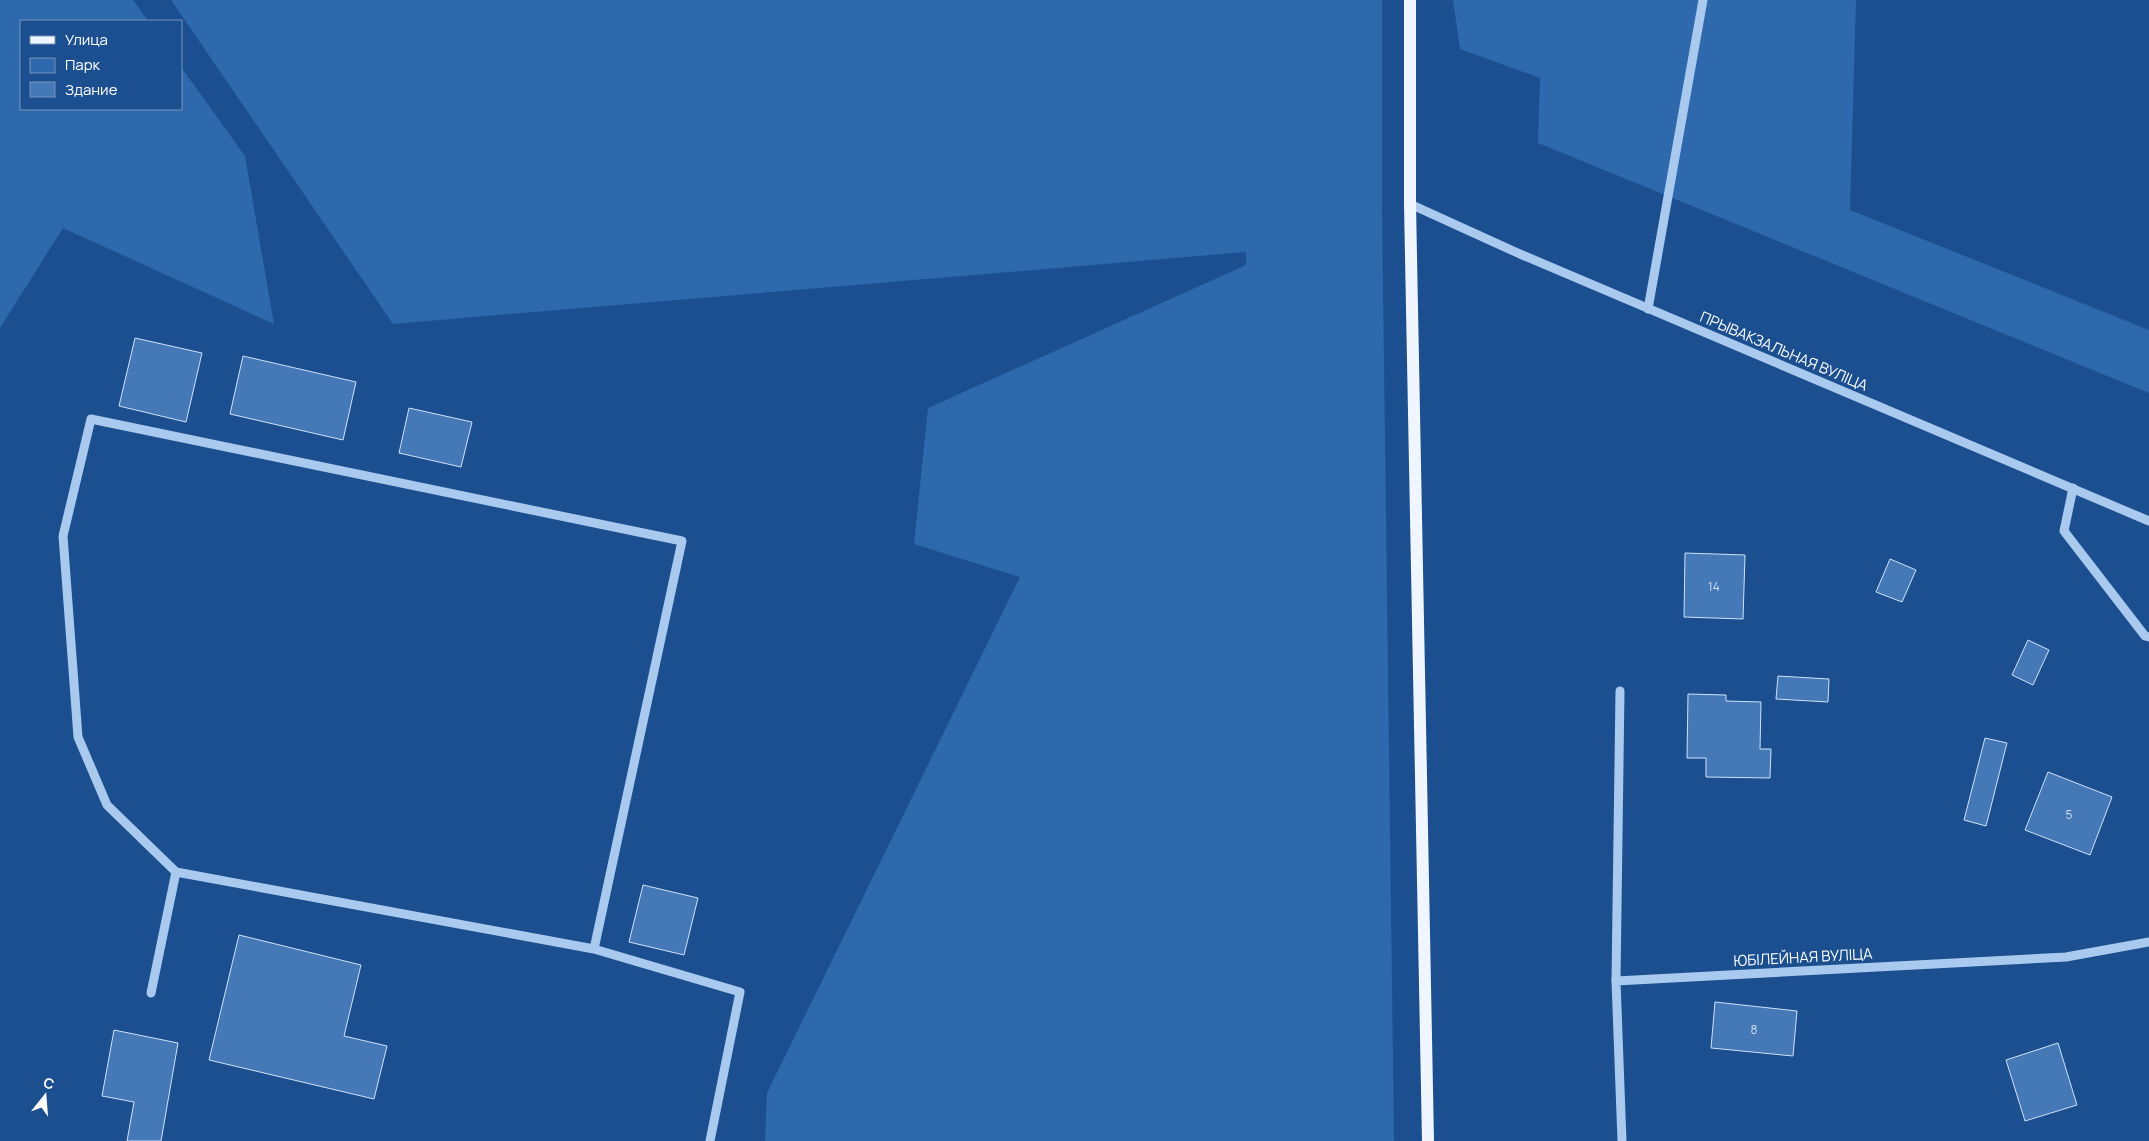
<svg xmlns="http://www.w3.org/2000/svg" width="2149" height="1141" viewBox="0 0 2149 1141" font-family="Manrope,sans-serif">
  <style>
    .green { fill: #2e69ad }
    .building { fill: #4478b7; stroke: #cfe3fa }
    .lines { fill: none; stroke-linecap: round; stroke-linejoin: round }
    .minor { stroke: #a9c9ee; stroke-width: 9 }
    .major { stroke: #f0f6ff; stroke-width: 12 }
    .labels { text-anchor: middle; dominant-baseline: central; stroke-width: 4; stroke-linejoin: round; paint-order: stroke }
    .number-label { font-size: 12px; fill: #d0dded }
    .street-label { font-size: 15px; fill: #fff; stroke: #1b4f8f }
  </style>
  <rect width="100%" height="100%" fill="#1b4f8f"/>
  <g class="green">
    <path d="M0 0H133L148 21H21V109H181V67L245 156 274 324 63 228 0 328Z"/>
    <path d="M171 0H1382V207L1394 1141H765L767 1093 1020 577 914 544 928 408 1246 265V252L393 324Z"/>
    <path d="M1453 0H1856L1850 210 2149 330V393L1538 143 1540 78 1460 49Z"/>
  </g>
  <g class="building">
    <path d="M135 338 202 353 186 422 119 406Z"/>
    <path d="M243 356 356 382 343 440 230 414Z"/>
    <path d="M409 408 472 422 461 467 399 453Z"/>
    <path d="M1685 553 1745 555 1743 619 1684 617Z"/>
    <path d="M1890 559 1916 570 1902 602 1876 592Z"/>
    <path d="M2028 640 2049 650 2033 685 2012 675Z"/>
    <path d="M1778 676 1829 679 1828 702 1776 699Z"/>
    <path d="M1688 694 1726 695V701L1761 702 1760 749H1771L1770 778 1706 777V758H1687Z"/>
    <path d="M1985 738 2007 743 1986 826 1964 820Z"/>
    <path d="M2048 772 2112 797 2090 855 2025 830Z"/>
    <path d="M643 885 698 898 684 955 629 942Z"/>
    <path d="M239 935 361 965 344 1036 387 1046 374 1099 209 1060Z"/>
    <path d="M1715 1002 1797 1011 1793 1056 1711 1048Z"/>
    <path d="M114 1030 178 1043 161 1141H127L134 1102 102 1096Z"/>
    <path d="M2058 1043 2077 1105 2025 1121 2006 1060Z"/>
  </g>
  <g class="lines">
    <g class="minor">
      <path d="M1410 204 1520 254 2149 521"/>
      <path d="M1648 309 1703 0"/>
      <path d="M2073 488 2064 531 2145 636 2149 637"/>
      <path d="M594 949 682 541 91 419 63 536 78 737 107 805 176 872 594 949 740 992 710 1141"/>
      <path d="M1616 981 1620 691"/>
      <path d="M151 993 176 872"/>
      <path d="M1622 1141 1616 981 2066 957 2149 942"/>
    </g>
    <path class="major" d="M1410 0V204L1428 1141"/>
  </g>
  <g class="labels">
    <g class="number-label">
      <text x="1714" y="586">14</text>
      <text x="2069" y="814">5</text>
      <text x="1754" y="1029">8</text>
    </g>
    <g class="street-label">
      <text transform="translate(1784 351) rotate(23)">ПРЫВАКЗАЛЬНАЯ ВУЛІЦА</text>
      <text transform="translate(1803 957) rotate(-3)">ЮБІЛЕЙНАЯ ВУЛІЦА</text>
    </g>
  </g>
  <rect x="20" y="20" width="162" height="90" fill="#1b4f8f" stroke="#7695bc"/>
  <rect x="30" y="36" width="25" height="8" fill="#f0f6ff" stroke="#7695bc"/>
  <text x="65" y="45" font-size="15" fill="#ffffff">Улица</text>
  <rect x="30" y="58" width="25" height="15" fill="#2e69ad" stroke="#7695bc"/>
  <text x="65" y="70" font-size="15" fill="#ffffff">Парк</text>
  <rect x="30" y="82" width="25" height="15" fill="#4478b7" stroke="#7695bc"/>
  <text x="65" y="95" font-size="15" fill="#ffffff">Здание</text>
  <g transform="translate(45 1096) rotate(17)" stroke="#1b4f8f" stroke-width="4" paint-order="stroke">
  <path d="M0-4L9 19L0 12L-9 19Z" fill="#ffffff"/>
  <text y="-8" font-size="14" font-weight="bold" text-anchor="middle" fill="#ffffff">С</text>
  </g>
</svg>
